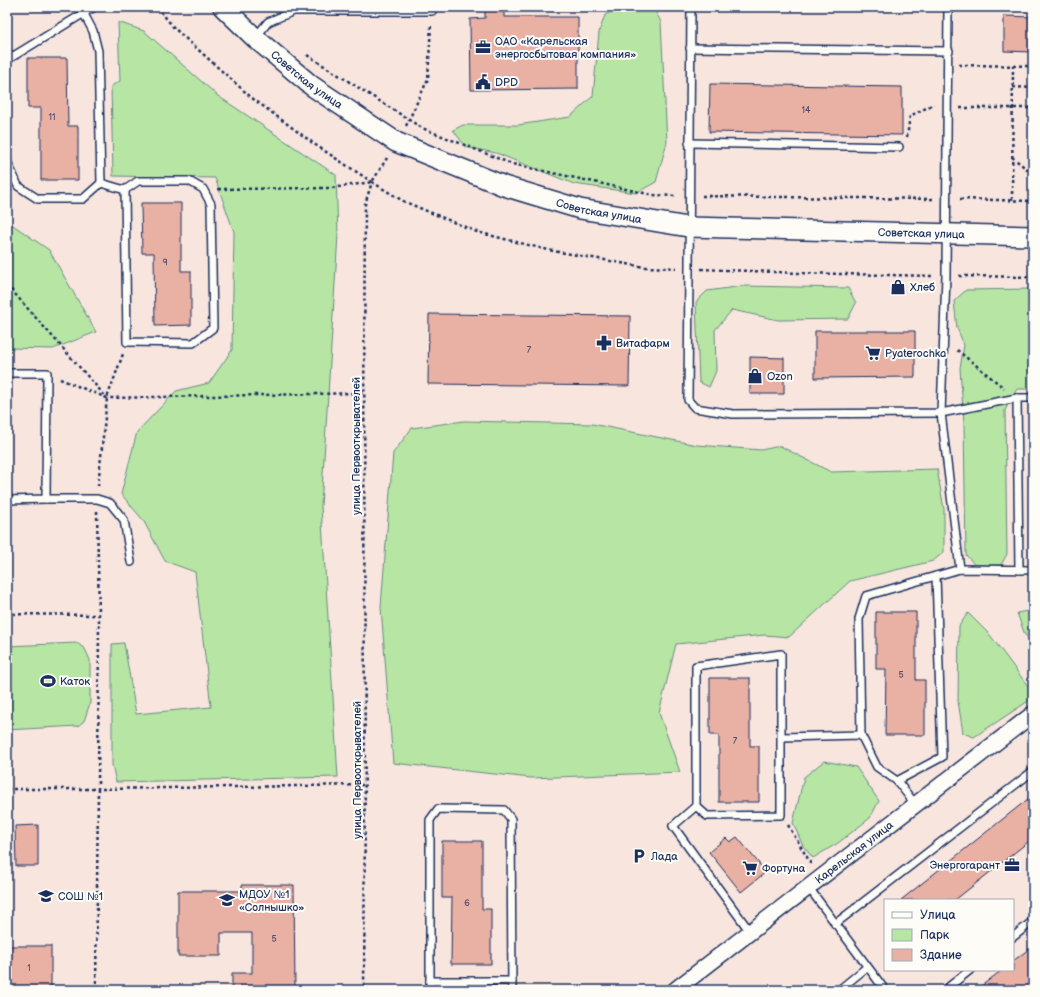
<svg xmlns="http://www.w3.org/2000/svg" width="1040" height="997" viewBox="0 0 1040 997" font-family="'Balsamiq Sans',sans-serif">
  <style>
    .green { fill: #b6e5a4; stroke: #688a81 }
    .building { fill: #e9b0a4; stroke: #1b2f5e }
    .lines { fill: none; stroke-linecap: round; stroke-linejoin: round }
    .service-casing { stroke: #1b2f5e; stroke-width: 10 }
    .minor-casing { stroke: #1b2f5e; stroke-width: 18 }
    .tertiary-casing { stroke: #1b2f5e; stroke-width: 22 }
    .path { stroke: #1b2f5e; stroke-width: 2.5; stroke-dasharray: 3 3; stroke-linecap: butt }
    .service { stroke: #fdfcf7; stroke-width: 7 }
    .minor { stroke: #fdfcf7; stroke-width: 15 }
    .tertiary { stroke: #fdfcf7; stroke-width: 19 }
    .labels { text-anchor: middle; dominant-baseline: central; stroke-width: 4; stroke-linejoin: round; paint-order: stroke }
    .number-label { font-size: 9px; fill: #4e4f70 }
    .poi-label { font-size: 11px; fill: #1b2f5e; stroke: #fdfcf7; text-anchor: start }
    .street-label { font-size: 11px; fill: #1b2f5e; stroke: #fdfcf7 }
  </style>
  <rect width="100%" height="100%" fill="#f7e5de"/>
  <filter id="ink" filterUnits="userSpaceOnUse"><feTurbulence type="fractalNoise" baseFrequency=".025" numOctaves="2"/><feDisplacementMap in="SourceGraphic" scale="8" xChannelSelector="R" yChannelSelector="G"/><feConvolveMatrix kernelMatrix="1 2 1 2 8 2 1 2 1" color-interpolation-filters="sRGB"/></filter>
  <g filter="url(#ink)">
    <g class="green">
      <path d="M620 7H653L661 22 667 142 656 182 636 193 574 184 496 153 466 147 453 130 463 125H518L570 117 593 96 599 32 605 15Z"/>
      <path d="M118 22 144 31 218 96 336 175 338 235 321 506 338 777 116 782 112 765V644L124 643 136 714 211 707 195 572 165 561 143 520 121 494 137 432 176 391 209 383 232 350 234 232 215 178 113 176 111 86 120 81Z"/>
      <path d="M7 221 49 250 96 332 53 349 7 348Z"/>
      <path d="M743 286 848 288 856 303 848 319 778 320 732 310 715 330 716 371 709 387 699 382 696 302 707 291Z"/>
      <path d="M1033 289V389H1017L1005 410 1007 554 1001 565H975L966 555 964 424 960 368 964 345 957 328 954 301 966 290Z"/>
      <path d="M464 421 592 424 697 445 761 450 780 446 831 472 937 469 944 509V552L933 561 850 581 789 637 765 635 676 644 659 713 680 772 531 778 393 763 381 607 393 453 412 428Z"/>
      <path d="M1033 610V643L1025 635 1017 613Z"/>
      <path d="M968 613 990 635 1033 693V698L974 737 963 733 958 701 959 626Z"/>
      <path d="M77 643 85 649 90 660V703L84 721 78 726 7 730V646Z"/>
      <path d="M824 761 856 767 879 801 870 818 838 843 813 858 803 846 793 823 804 777Z"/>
    </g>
    <g class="building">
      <path d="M485 7H504V17H578V89L471 90 470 19 485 18Z"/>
      <path d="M1004 16 1033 17V52L1004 51Z"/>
      <path d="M28 58H67L68 126H78V180H41V108H28Z"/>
      <path d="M710 84 902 87V135L709 132Z"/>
      <path d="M141 203H181V271H191V325L155 326 154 253H142Z"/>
      <path d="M429 314 630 316 629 386 428 384Z"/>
      <path d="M815 331H915V377L815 378Z"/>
      <path d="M750 357 784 358V394H750Z"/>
      <path d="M876 612H916V680H925V735H885L886 669H876Z"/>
      <path d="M710 678H750V746H759V802H719V735H710Z"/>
      <path d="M1033 795V838L955 900H901Z"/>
      <path d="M38 825V866H16L15 826Z"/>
      <path d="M737 837 766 872 741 892 709 852 726 838 730 842Z"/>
      <path d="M442 841H482V909H491V964H451L452 898H442Z"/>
      <path d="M242 885H294L295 990H232V973H252V933H221V956H178V891H242Z"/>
      <rect x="7" y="946" width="44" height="44"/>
      <path d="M1033 946V984L1025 990H976L1002 970H1013V961Z"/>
    </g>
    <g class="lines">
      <g class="service-casing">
        <g id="service">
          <path d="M691 7 688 400 695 408 733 414 941 413 1017 398H1033"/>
          <path d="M948 7 946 276 941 413 960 569"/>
          <path d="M84 14 93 31 98 51 101 183 125 190"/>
          <path d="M255 38 268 22 294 11H432V7"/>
          <path d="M690 48 949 51"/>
          <path d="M7 60 94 7"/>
          <path d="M689 143 899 147"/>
          <path d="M7 161 18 186 38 199H83L101 183"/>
          <path d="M138 181H189L203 189 211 204 213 328 193 343 127 342 125 190Z"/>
          <path d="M7 373H47L46 499 7 500"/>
          <path d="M1017 398 1019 570"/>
          <path d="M46 499H97L110 503 124 520 131 562"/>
          <path d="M781 654V815L707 816 696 806V666Z"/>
          <path d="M861 735 859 619 866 596 960 569 1033 570"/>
          <path d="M782 737 861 735 877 767 897 781 915 804"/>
          <path d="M897 781 942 757 936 576"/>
          <path d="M696 806 673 826 751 933"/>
          <path d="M809 888 885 990"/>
          <path d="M835 924 1033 771"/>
          <path d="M1013 937 1033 921"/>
          <path d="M430 981H512"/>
          <path d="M430 990V820L438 809 504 810 511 819 512 990"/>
          <path d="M839 990 867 967"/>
          <path d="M945 990 970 970"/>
        </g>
      </g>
      <g class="minor-casing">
        <g id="minor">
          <path id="s1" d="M675 990 1033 714"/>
        </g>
      </g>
      <g class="tertiary-casing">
        <g id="tertiary">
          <path id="s2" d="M223 7 255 38 312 86 396 142 504 186 580 209 688 227 1033 236"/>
        </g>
      </g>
      <g class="path">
        <path d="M157 7 174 28 252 98 317 146 372 182 365 204C363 466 366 728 364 990"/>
        <path d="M307 55 422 128 512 164 653 195 677 196"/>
        <path d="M959 65 1033 66"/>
        <path d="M1013 87 1033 88"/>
        <path d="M960 108H1033"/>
        <path d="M406 126 428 79 431 24"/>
        <path d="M907 137 910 116 934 104"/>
        <path d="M1012 157 1033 174"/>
        <path d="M372 182 403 201 477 232 548 250 644 267 676 268"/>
        <path d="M218 189 332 188 372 182 387 158"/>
        <path d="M702 196 935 199"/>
        <path d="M960 199 1033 201"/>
        <path d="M1012 200 1013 65"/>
        <path d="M701 269 797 273 934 276"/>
        <path d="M959 276 1033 277"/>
        <path d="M7 285 105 396"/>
        <path d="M957 350 1004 388"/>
        <path d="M60 379 107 398 363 393"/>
        <path d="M98 486 107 398 123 354"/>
        <path d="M97 511 99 615 98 789 365 785"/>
        <path d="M7 614 99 615"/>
        <path d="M7 789H98L96 990"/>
        <path d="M788 825 811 864"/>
      </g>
      <use href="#service" class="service"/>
      <use href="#minor" class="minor"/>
      <use href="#tertiary" class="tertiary"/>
    </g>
  </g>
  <defs>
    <g id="office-bare" transform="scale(1.2)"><path d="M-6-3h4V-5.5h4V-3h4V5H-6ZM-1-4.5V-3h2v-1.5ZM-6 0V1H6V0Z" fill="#1b2f5e" stroke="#fdfcf7" stroke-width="2.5" paint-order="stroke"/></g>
    <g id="civic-bare" transform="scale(1.2)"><path d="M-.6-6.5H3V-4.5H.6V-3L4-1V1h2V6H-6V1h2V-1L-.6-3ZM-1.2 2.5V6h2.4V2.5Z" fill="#1b2f5e" stroke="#fdfcf7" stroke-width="2.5" paint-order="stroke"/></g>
    <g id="shop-bare" transform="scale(1.2)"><path d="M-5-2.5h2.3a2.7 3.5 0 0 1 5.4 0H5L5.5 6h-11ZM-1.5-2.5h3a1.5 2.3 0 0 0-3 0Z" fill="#1b2f5e" stroke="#fdfcf7" stroke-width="2.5" paint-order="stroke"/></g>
    <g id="pharmacy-bare" transform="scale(1.2)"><path d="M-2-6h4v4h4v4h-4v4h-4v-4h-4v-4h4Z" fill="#1b2f5e" stroke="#fdfcf7" stroke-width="2.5" paint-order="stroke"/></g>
    <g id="supermarket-bare" transform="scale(1.2)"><path d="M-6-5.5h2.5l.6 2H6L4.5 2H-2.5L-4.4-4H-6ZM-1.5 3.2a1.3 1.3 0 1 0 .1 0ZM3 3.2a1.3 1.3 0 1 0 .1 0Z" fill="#1b2f5e" stroke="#fdfcf7" stroke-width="2.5" paint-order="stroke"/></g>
    <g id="stadium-bare" transform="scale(1.2)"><path d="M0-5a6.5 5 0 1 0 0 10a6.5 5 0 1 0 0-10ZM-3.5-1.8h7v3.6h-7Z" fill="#1b2f5e" stroke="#fdfcf7" stroke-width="2.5" paint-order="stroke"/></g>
    <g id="parking-bare" transform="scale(1.2)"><path d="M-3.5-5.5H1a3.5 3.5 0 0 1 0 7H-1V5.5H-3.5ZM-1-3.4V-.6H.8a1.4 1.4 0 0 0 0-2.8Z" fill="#1b2f5e" stroke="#fdfcf7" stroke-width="2.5" paint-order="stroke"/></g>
    <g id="school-bare" transform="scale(1.2)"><path d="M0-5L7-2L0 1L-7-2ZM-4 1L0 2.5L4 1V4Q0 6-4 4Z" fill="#1b2f5e" stroke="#fdfcf7" stroke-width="2.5" paint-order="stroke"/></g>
  </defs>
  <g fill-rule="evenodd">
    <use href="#office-bare" x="483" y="47"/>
    <use href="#civic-bare" x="483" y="82"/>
    <use href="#shop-bare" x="898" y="287"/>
    <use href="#pharmacy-bare" x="604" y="343"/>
    <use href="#supermarket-bare" x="873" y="353"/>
    <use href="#shop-bare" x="755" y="376"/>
    <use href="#stadium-bare" x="48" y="681"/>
    <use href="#parking-bare" x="639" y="856"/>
    <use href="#office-bare" x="1012" y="865"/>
    <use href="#supermarket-bare" x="750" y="868"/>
    <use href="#school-bare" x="46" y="896"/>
    <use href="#school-bare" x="227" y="900"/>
  </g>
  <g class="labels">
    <g class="number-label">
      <text x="806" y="110">14</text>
      <text x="52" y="117">11</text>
      <text x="165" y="262">9</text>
      <text x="529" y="350">7</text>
      <text x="901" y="675">5</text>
      <text x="735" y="741">7</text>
      <text x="467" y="903">6</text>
      <text x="274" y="939">5</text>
      <text x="29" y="968">1</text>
    </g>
    <g class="poi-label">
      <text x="495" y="41">ОАО «Карельская<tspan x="495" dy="13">энергосбытовая компания»</tspan></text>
      <text x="495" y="82">DPD</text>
      <text x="910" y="287">Хлеб</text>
      <text x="616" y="343">Витафарм</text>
      <text x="885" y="353">Pyaterochka</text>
      <text x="767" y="376">Ozon</text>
      <text x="60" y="681">Каток</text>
      <text x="651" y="856">Лада</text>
      <text x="1000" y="865" text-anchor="end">Энергогарант</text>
      <text x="762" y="868">Фортуна</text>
      <text x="239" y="894">МДОУ №1<tspan x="239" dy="13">«Солнышко»</tspan></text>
      <text x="58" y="896">СОШ №1</text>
    </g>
    <g class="street-label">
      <text stroke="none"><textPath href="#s2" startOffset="111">Советская улица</textPath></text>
      <text stroke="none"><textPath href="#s2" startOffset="435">Советская улица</textPath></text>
      <text stroke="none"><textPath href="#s2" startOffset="759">Советская улица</textPath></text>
      <text transform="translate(356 446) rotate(-90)">улица Первооткрывателей</text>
      <text transform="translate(357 770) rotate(-90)">улица Первооткрывателей</text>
      <text stroke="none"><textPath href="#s1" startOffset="226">Карельская улица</textPath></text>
    </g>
  </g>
  <rect width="1040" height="997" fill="none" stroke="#fdfcf7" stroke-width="24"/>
  <rect x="12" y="12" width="1016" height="973" fill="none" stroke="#1b2f5e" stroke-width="1.5" filter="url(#ink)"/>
  <rect x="884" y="899" width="130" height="72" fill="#fdfcf7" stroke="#a3aaba"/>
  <rect x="892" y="912" width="20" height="6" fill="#fdfcf7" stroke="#a3aaba"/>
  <text x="920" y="919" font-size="12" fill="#1b2f5e">Улица</text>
  <rect x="892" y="929" width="20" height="12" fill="#b6e5a4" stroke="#a3aaba"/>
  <text x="920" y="939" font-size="12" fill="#1b2f5e">Парк</text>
  <rect x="892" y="949" width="20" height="12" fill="#e9b0a4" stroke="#a3aaba"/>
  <text x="920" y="959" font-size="12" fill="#1b2f5e">Здание</text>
</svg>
